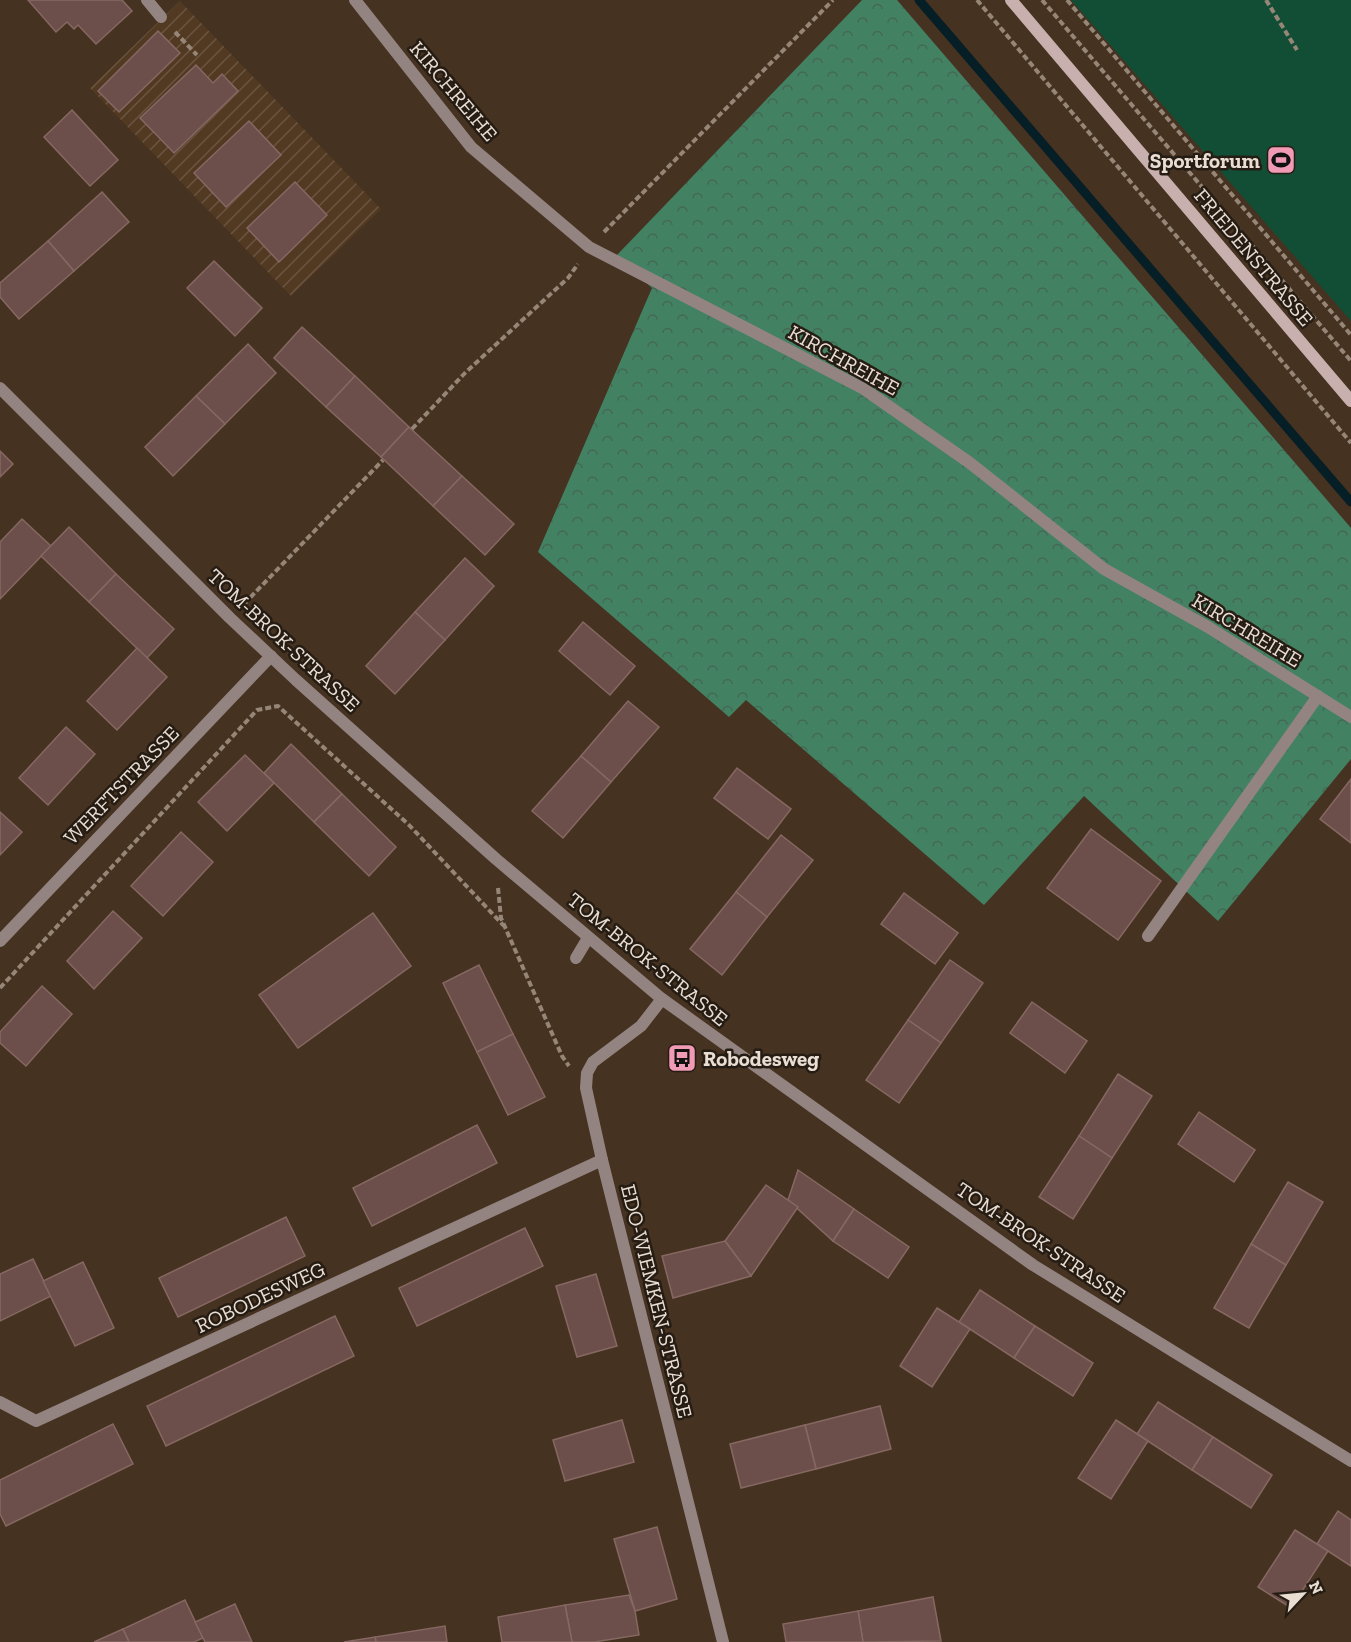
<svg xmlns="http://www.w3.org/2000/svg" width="1351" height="1642" viewBox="0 0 1351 1642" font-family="'Zilla Slab',serif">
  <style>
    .industrial { fill: url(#industrial-furrows) }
    .grass { fill: #124e35 }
    .forest { fill: url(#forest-crowns) }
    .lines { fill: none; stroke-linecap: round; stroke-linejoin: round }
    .stream { stroke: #061e25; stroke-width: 9 }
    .building { fill: #6c4e4a; stroke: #866863; stroke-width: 1.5 }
    .path { stroke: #968677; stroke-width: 4; stroke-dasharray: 6 3; stroke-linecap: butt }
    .service { stroke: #938482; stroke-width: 12 }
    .minor { stroke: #938482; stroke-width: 12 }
    .tertiary { stroke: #938482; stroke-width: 12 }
    .secondary { stroke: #c7b0ad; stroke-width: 12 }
    .labels { text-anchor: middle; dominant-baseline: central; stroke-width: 5; stroke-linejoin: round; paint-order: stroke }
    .street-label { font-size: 21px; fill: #eaded3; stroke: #251c14 }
    .poi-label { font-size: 21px; font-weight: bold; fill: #eaded3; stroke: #251c14; text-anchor: end }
  </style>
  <defs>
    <pattern id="industrial-furrows" width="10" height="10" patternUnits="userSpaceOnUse" patternTransform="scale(1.5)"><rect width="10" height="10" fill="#523922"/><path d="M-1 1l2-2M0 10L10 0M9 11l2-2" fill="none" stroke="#6b5541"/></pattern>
    <pattern id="forest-crowns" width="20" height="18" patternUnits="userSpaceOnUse" patternTransform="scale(1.5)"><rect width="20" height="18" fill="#438163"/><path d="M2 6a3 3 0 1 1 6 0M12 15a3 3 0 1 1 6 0" fill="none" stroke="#446855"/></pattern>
  </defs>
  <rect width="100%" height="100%" fill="#463220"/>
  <path class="industrial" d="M180 1 381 209 291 296 90 88Z"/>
  <path class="grass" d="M1071 0H1351V321Z"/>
  <path class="forest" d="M862 0H897L1351 528V759L1218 921 1084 796 984 905 746 700 729 717 538 552 652 288 617 255Z"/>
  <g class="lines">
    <path class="stream" d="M919 0 1351 502"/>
  </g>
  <g class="building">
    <path d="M28 0H122L132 11 96 44 78 25 74 29 67 22 56 32Z"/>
    <path d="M158 31 180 53 119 112 98 91Z"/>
    <path d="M196 65 213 83 222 74 238 91 174 153 140 118Z"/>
    <path d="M72 110 118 160 90 186 44 137Z"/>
    <path d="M249 121 281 155 226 207 194 173Z"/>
    <path d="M295 182 327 215 279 262 247 228Z"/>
    <path d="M102 192 129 222 74 271 48 241Z"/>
    <path d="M48 241 74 271 19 319 0 297V283Z"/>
    <path d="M214 261 262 308 235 336 187 288Z"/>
    <path d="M302 327 355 376 326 407 274 358Z"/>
    <path d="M248 344 276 373 225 424 196 396Z"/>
    <path d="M355 376 409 427 381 457 326 407Z"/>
    <path d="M196 396 225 424 173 476 145 447Z"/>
    <path d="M409 427 462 476 433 506 381 457Z"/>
    <path d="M0 451 13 464 0 477Z"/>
    <path d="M462 476 514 524 485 555 433 506Z"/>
    <path d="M22 519 51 546 0 599V542Z"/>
    <path d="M69 527 116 574 89 602 41 556Z"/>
    <path d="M465 558 494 586 445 640 415 612Z"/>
    <path d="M116 574 174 629 147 658 89 602Z"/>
    <path d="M415 612 445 640 395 694 366 666Z"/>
    <path d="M583 622 635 666 610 695 559 651Z"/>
    <path d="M137 648 167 677 117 730 87 701Z"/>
    <path d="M628 701 659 727 611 782 581 756Z"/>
    <path d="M66 727 95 754 48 805 19 778Z"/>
    <path d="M291 744 342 794 314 822 264 773Z"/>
    <path d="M245 755 274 783 227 831 198 802Z"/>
    <path d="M581 756 611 782 563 838 532 811Z"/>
    <path d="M737 768 791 809 768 839 714 798Z"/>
    <path d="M1351 779V843L1320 819Z"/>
    <path d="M342 794 396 847 369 876 314 822Z"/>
    <path d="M0 812 22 832 0 855Z"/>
    <path d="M1091 829 1161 881 1118 940 1047 888Z"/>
    <path d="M181 832 213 862 163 916 131 886Z"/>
    <path d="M781 835 813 860 767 917 736 892Z"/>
    <path d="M736 892 767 917 722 975 690 949Z"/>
    <path d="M904 893 958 933 935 964 881 924Z"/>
    <path d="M113 911 142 938 94 989 67 961Z"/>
    <path d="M373 913 411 966 298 1048 259 995Z"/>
    <path d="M950 960 983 983 941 1043 908 1020Z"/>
    <path d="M479 965 513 1034 477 1052 443 983Z"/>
    <path d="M42 986 72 1014 26 1066 0 1043V1032Z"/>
    <path d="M1032 1002 1087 1041 1065 1073 1010 1033Z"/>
    <path d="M908 1020 941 1043 899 1103 866 1080Z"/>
    <path d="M513 1034 545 1097 508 1115 477 1052Z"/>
    <path d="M1118 1074 1152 1096 1112 1158 1079 1136Z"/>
    <path d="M1199 1112 1255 1150 1234 1182 1178 1144Z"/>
    <path d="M477 1125 497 1163 372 1226 353 1188Z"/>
    <path d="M1079 1136 1112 1158 1073 1219 1039 1197Z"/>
    <path d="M798 1170 854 1209 833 1241 788 1200Z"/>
    <path d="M1288 1182 1323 1202 1286 1265 1251 1244Z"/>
    <path d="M766 1185 798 1207 751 1276 725 1241Z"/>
    <path d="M854 1209 909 1247 888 1278 833 1241Z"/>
    <path d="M286 1217 305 1256 178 1317 159 1278Z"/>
    <path d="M525 1228 543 1266 417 1326 399 1288Z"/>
    <path d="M725 1241 751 1276 673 1298 662 1256Z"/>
    <path d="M1251 1244 1286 1265 1249 1328 1214 1308Z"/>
    <path d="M33 1259 51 1296 0 1321V1274Z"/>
    <path d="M83 1262 114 1328 75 1346 43 1281Z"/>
    <path d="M596 1274 617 1346 577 1357 556 1286Z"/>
    <path d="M980 1290 1035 1326 1014 1358 959 1322Z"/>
    <path d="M937 1308 970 1329 932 1387 900 1366Z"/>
    <path d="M335 1316 354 1356 166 1446 147 1406Z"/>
    <path d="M1035 1326 1093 1363 1073 1396 1014 1358Z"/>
    <path d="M1158 1402 1213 1437 1192 1470 1137 1434Z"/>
    <path d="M880 1406 891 1449 816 1469 805 1425Z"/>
    <path d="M622 1420 634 1462 565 1481 553 1440Z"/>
    <path d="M1116 1420 1148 1441 1111 1499 1078 1478Z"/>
    <path d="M113 1424 133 1464 6 1526 0 1514V1480Z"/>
    <path d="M805 1425 816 1469 741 1488 730 1444Z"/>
    <path d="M1213 1437 1272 1475 1251 1508 1192 1470Z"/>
    <path d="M1338 1511 1351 1520V1566L1317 1544Z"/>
    <path d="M657 1527 677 1599 635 1611 614 1539Z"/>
    <path d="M1295 1530 1328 1551 1291 1608 1258 1587Z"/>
    <path d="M629 1595 635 1611 639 1635 594 1642H572L565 1605Z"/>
    <path d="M933 1597 941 1641 863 1642 858 1611Z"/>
    <path d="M185 1600 203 1638 194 1642H129L123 1629Z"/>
    <path d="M235 1604 252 1642H205L195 1622Z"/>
    <path d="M565 1605 572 1642H502L498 1617Z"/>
    <path d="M858 1611 863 1642H786L783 1624Z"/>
    <path d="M445 1626 447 1642H376L375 1637Z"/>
    <path d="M123 1629 129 1642H94Z"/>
    <path d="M375 1637 376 1642H344Z"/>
  </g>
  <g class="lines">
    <g class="path">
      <path d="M977 0 1351 443"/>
      <path d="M1042 0 1351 361"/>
      <path d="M1067 0 1351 335"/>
      <path d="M1266 0 1297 50"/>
      <path d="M175 32 197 55"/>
      <path d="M604 232 833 0"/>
      <path d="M412 429 465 373 568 278 578 264"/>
      <path d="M244 604 383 460"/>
      <path d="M498 888 501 918 562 1056 569 1066"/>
      <path d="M0 988 257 710 278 706 409 825 504 926"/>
    </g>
    <g class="service">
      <path d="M355 0 471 147 589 247 864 389 970 463 1104 569 1208 627 1351 717"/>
      <path d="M1148 936 1318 696"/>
      <path d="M576 958 588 938"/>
    </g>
    <g class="minor">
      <path d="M147 0 161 17"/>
      <path d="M0 941 271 656"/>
      <path d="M662 999 641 1026 593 1062 587 1073 586 1088 602 1160 723 1642"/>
      <path d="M0 1402 36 1421 602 1160"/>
    </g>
    <path class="tertiary" d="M0 388 230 618 296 680 496 859 662 999 1033 1265 1351 1461"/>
    <path class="secondary" d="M1011 0 1351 401"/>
  </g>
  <defs>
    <g id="stadium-square" transform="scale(1.5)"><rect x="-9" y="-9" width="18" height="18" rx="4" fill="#f09ab5" stroke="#251c14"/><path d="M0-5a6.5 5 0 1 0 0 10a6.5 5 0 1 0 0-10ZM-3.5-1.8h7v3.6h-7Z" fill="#111"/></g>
    <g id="bus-square" transform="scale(1.5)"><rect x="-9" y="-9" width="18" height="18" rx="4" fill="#f09ab5" stroke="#251c14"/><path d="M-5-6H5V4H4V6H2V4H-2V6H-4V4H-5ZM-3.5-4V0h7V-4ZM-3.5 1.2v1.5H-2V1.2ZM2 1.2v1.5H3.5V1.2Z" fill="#111"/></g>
  </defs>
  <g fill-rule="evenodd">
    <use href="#stadium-square" x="1281" y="160"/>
    <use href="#bus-square" x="682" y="1058"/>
  </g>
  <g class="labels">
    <g class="street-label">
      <text transform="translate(454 91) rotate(50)">KIRCHREIHE</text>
      <text transform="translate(1254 257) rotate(50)">FRIEDENSTRASSE</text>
      <text transform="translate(844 360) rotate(29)">KIRCHREIHE</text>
      <text transform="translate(1247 630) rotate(31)">KIRCHREIHE</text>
      <text transform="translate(284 640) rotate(43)">TOM-BROK-STRASSE</text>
      <text transform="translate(121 785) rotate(-46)">WERFTSTRASSE</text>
      <text transform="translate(648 959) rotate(39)">TOM-BROK-STRASSE</text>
      <text transform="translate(1041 1242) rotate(34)">TOM-BROK-STRASSE</text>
      <text transform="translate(260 1297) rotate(-25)">ROBODESWEG</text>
      <text transform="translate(657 1301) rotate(76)">EDO-WIEMKEN-STRASSE</text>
    </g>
    <g class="poi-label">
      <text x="1260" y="160">Sportforum</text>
      <text x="703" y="1058" text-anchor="start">Robodesweg</text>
    </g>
  </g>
  <g transform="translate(1303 1594) rotate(64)" stroke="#251c14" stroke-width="4.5" paint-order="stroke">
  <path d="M0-4.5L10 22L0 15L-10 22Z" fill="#eaded3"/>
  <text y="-9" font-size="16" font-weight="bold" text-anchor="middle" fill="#eaded3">N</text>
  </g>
</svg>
